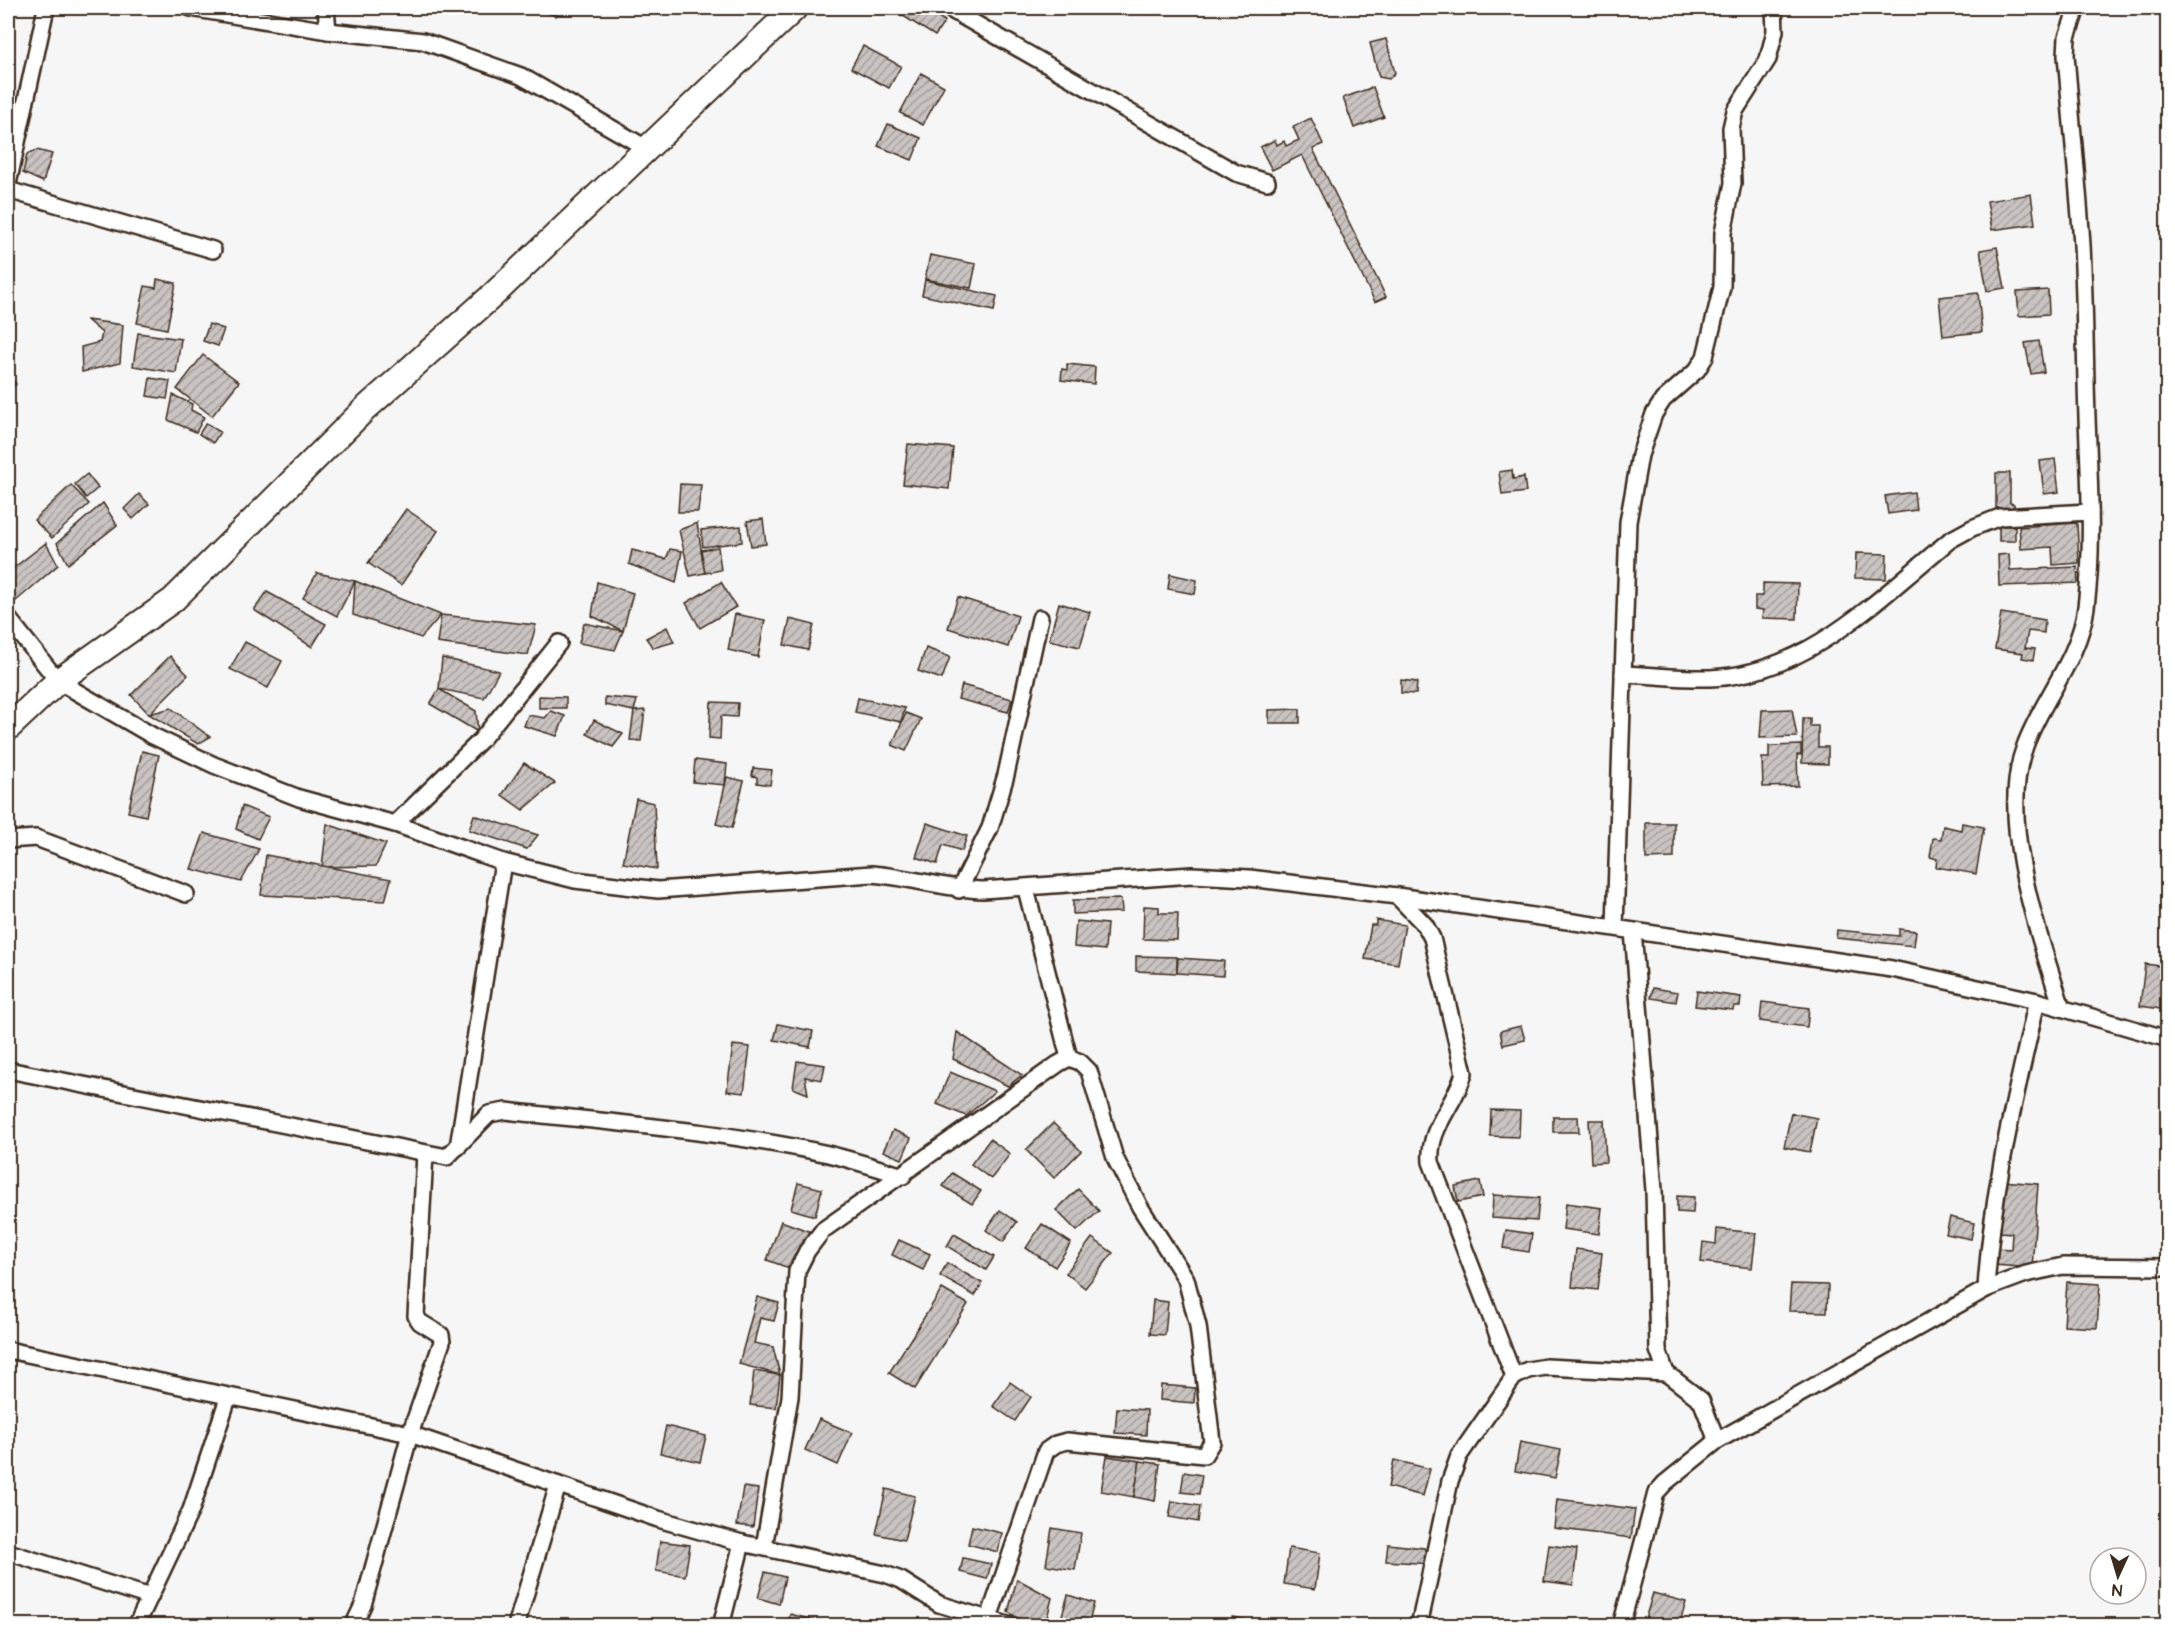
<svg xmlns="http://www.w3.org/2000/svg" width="2175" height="1633" viewBox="0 0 2175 1633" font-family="'Architects Daughter',sans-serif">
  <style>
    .building { fill: url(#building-hatch); stroke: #3b2a1e; stroke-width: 1.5 }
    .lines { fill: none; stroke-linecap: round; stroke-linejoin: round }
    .minor-casing { stroke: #3b2a1e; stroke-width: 20 }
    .primary-casing { stroke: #3b2a1e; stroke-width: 28 }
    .minor { stroke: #fff; stroke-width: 15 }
    .primary { stroke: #fff; stroke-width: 24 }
  </style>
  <defs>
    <pattern id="building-hatch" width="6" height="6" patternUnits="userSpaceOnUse" patternTransform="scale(1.5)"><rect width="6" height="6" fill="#c9c3c1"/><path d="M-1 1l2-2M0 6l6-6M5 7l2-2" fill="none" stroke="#a49f9c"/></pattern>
  </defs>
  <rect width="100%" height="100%" fill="#f7f6f6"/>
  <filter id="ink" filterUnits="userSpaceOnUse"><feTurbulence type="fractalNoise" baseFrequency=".0167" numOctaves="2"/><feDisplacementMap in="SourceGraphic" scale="12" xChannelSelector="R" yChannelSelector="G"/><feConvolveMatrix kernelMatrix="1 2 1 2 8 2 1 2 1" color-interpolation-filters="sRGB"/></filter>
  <g filter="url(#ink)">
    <g class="building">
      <path d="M538 8H558L556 16 538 10Z"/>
      <path d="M904 8H923L945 21 935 36 900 14Z"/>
      <path d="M1386 39 1395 73 1389 79 1379 77 1370 43Z"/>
      <path d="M863 46 901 66 889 88 851 68Z"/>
      <path d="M921 73 944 86 923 125 900 113Z"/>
      <path d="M1373 87 1384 117 1354 128 1343 98Z"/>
      <path d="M1311 118 1323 144 1313 149 1386 297 1375 302 1302 155 1272 170 1260 147 1275 140 1277 145 1284 141 1286 146 1299 140 1293 127Z"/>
      <path d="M888 124 921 138 912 160 878 146Z"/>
      <path d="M37 150 52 154 43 182 23 173 27 154Z"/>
      <path d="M2031 194 2035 224 1992 230 1987 201Z"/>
      <path d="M1997 247 2005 288 1987 291 1980 250Z"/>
      <path d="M930 255 976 264 971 288 925 279Z"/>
      <path d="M157 279 176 283 167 329 137 323 145 286 156 288Z"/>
      <path d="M925 280 997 296 994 311 922 295Z"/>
      <path d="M2048 290 2049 314 2019 316 2017 292Z"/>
      <path d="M1978 293 1982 332 1943 336 1939 297Z"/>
      <path d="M87 320 123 325 120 363 82 372 81 347 100 342 102 333Z"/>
      <path d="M209 324 224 329 218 346 203 341Z"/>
      <path d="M138 333 181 339 176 373 133 366Z"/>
      <path d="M2039 341 2044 372 2031 374 2025 343Z"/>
      <path d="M203 355 239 382 212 416 177 389Z"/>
      <path d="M1067 364 1095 367 1094 384 1061 380 1062 369 1067 370Z"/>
      <path d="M8 375 16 384 8 392Z"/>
      <path d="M150 378 170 381 167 399 147 396Z"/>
      <path d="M173 395 192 404 191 410 204 417 196 432 168 420Z"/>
      <path d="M206 423 220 432 213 443 199 434Z"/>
      <path d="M908 444 953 448 949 489 903 484Z"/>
      <path d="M2055 459 2059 492 2044 494 2040 461Z"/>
      <path d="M1512 470 1513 479 1524 477 1526 492 1502 495 1499 472Z"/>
      <path d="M1996 473H2010V503L2014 504V508H1996Z"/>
      <path d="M87 474 98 488 86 498 75 484Z"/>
      <path d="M680 484 701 485 698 512H678Z"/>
      <path d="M71 485 89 504 52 538 34 520Z"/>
      <path d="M1914 492 1916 510 1888 514 1885 496Z"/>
      <path d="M139 494 149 504 133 519 124 509Z"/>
      <path d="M103 503 117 525 68 564 57 543Z"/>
      <path d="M406 509 438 531 401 585 368 563Z"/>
      <path d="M763 519 766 544 751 546 747 521Z"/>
      <path d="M697 523 705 573 690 576 679 530Z"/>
      <path d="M2077 523 2079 563 2053 565 2052 547 2021 549 2019 527Z"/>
      <path d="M741 526 742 542 703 547 701 530Z"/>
      <rect x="1999" y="526" width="16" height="15"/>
      <path d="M46 543 58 565 16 601 8 590V572Z"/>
      <path d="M718 547 721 570 705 573 701 550Z"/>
      <path d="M670 549 682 551 676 583 629 564 632 550 666 559Z"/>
      <path d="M1856 553 1887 554 1886 579 1855 578Z"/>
      <path d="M2009 554 2010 570 2077 567 2078 583 1999 586 1998 555Z"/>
      <path d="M317 573 355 581 337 616 303 598Z"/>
      <path d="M1170 574 1197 580 1195 594 1168 589Z"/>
      <path d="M355 581 441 615 421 638 353 615Z"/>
      <path d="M597 582 633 593 623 631 592 616Z"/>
      <path d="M721 582 736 607 700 628 686 603Z"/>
      <path d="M1763 583 1798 584 1797 619 1762 618 1763 610 1755 609V596H1763Z"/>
      <path d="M267 592 326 624 312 647 254 610Z"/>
      <path d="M958 597 1018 616 1008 647 948 628Z"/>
      <path d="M1059 603 1090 612 1080 647 1049 640Z"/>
      <path d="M2001 613 2045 620 2044 633 2028 631 2025 648 2035 649 2033 660 2022 658 2023 653 1995 649Z"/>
      <path d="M735 614 765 620 758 657 728 650Z"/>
      <path d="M441 615 536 625 528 655 437 643Z"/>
      <path d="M790 619 814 625 808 650 784 645Z"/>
      <path d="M584 623 623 631 615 650 579 643Z"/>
      <path d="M667 627 674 642 653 648 646 638Z"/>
      <path d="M245 642 282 661 268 688 230 669Z"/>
      <path d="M926 648 950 657 942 679 918 671Z"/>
      <path d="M170 656 188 675 149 714 131 695Z"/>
      <path d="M442 658 499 671 484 698 439 689Z"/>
      <path d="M1401 680 1417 682 1416 694 1401 693Z"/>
      <path d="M962 685 1012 699 1008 712 958 699Z"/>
      <path d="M439 689 476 711 478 732 430 704Z"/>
      <path d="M539 696 566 697V708H539Z"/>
      <path d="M605 697 637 700 634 711 605 705Z"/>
      <path d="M858 698 905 708 901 722 855 712Z"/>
      <path d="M711 702 738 703 737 717 721 716 720 739 709 738Z"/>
      <path d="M171 708 210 737 198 744 149 714Z"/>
      <path d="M1300 709V723H1269V710Z"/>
      <path d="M1792 709 1797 737 1760 738 1762 710Z"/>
      <path d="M645 710 641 741 630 740 634 711Z"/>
      <path d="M551 711 565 716 557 736 524 726 528 715 545 718Z"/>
      <path d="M906 713 921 719 906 751 892 745Z"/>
      <path d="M1803 718H1810V726H1818V747H1828V764L1802 763Z"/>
      <path d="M594 720 623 734 613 747 587 734Z"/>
      <path d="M1801 745V755H1797L1798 786 1763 787 1762 758H1769V746Z"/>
      <path d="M142 751 159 755 146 816 128 812Z"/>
      <path d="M695 760 727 764 725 785 693 782Z"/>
      <path d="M524 763 555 783 523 810 502 795Z"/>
      <path d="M753 768 772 770 770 785 757 783V777L752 776Z"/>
      <path d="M727 777 744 781 732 828 716 824Z"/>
      <path d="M636 799 654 803 657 869 623 863Z"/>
      <path d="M242 806 269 817 258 839 236 829Z"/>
      <path d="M474 815 538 835 527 849 469 830Z"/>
      <path d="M927 823 967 836 962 851 943 845 937 864 916 857Z"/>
      <path d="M1646 823H1674V858L1646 859Z"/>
      <path d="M1962 823 1984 827 1976 874 1936 867 1937 859 1930 857 1933 838 1941 839 1943 826 1961 830Z"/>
      <path d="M327 824 386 844 376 866 322 867Z"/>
      <path d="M204 833 259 849 241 882 191 869Z"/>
      <path d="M266 855 391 879 385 901 261 895Z"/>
      <path d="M1121 899 1122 912 1073 914V900Z"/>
      <path d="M1144 906 1159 907V913H1178L1177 940 1143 939Z"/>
      <path d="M1376 920 1405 925 1398 964 1365 959 1371 925H1376Z"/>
      <path d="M1076 921 1107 924 1105 950 1074 947Z"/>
      <path d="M1899 929 1916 931 1914 946 1836 938 1837 930 1899 936Z"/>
      <path d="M1136 956 1177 957V973L1136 971Z"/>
      <path d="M1178 958 1224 961 1223 976 1177 973Z"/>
      <path d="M2145 964 2168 967V1010L2140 1006Z"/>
      <path d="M1653 988 1678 992 1676 1002 1651 998Z"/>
      <path d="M1697 991 1741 997 1740 1006H1734L1733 1010 1695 1006Z"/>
      <path d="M1762 1002 1809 1008 1807 1027 1760 1021Z"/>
      <path d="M778 1024 813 1031 810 1047 774 1040Z"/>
      <path d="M1521 1026 1525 1040 1503 1045 1500 1031Z"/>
      <path d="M957 1032 1022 1075 1008 1086 953 1059Z"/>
      <path d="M733 1045 750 1047 744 1093 727 1091Z"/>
      <path d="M797 1061 825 1065 822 1080 805 1077 808 1094 793 1088Z"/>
      <path d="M950 1072 995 1091 966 1116 937 1104Z"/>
      <path d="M1491 1110 1520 1111 1519 1137 1490 1136Z"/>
      <path d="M1791 1113 1817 1118 1810 1152 1784 1147Z"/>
      <path d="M1553 1117H1578L1579 1132H1553Z"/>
      <path d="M1589 1120H1604L1606 1162 1591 1163Z"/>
      <path d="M1053 1123 1081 1151 1054 1178 1026 1150Z"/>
      <path d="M893 1130 911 1138 902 1159 883 1151Z"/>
      <path d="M990 1139 1010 1154 991 1179 971 1164Z"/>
      <path d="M952 1173 981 1191 972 1204 943 1186Z"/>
      <path d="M1480 1181 1483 1197 1458 1202 1455 1186Z"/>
      <path d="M2003 1181 2038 1184 2032 1268 1994 1265 1995 1248 2011 1249 2012 1233 2000 1232Z"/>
      <path d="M798 1183 822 1189 815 1216 791 1209Z"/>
      <path d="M1078 1189 1099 1211 1077 1231 1056 1210Z"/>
      <path d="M1493 1195 1539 1198 1537 1221 1492 1218Z"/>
      <path d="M1677 1196 1694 1197 1693 1213 1677 1212Z"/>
      <path d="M1566 1203 1602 1208 1599 1234 1563 1229Z"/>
      <path d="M1000 1210 1017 1222 1003 1242 986 1230Z"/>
      <path d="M1950 1217 1974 1223 1971 1239 1946 1234Z"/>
      <path d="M781 1221 811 1232 797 1271 767 1260Z"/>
      <path d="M1042 1224 1071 1243 1055 1267 1026 1248Z"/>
      <path d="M1717 1229 1756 1233 1752 1268 1701 1262 1703 1242 1716 1244Z"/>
      <path d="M1506 1230 1532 1234 1529 1252 1503 1248Z"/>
      <path d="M954 1234 994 1257 986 1270 947 1246Z"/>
      <path d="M1092 1238 1113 1253 1085 1288 1066 1273Z"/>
      <path d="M899 1240 930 1254 923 1270 892 1255Z"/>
      <path d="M1576 1249 1602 1253 1598 1290 1572 1287Z"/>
      <path d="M947 1263 982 1283 975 1296 940 1276Z"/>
      <path d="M2067 1282 2100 1284 2097 1328 2064 1326Z"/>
      <path d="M1791 1284 1828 1285 1827 1312 1789 1311Z"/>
      <path d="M942 1289 968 1304 915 1389 889 1373Z"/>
      <path d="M757 1297 779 1303 774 1321 760 1318 754 1343 773 1347 780 1375 739 1364Z"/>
      <path d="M1153 1300 1168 1302 1165 1335 1150 1334Z"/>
      <path d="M754 1371 780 1375 776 1408 750 1405Z"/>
      <path d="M1010 1382 1031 1397 1015 1421 993 1406Z"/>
      <path d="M1161 1385 1195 1388 1194 1403 1160 1400Z"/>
      <path d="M1117 1408 1147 1410 1146 1435 1115 1433Z"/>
      <path d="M819 1419 852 1433 838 1465 805 1450Z"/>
      <path d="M666 1426 706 1436 700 1462 660 1453Z"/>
      <path d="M1520 1442 1561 1450 1555 1478 1515 1471Z"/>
      <path d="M1107 1456 1140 1461 1134 1497 1101 1491Z"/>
      <path d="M1394 1460 1430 1469 1423 1496 1388 1487Z"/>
      <path d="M1140 1461 1160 1464 1155 1501 1134 1497Z"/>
      <path d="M1184 1472 1202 1475 1199 1494 1181 1492Z"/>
      <path d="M743 1487 758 1489 753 1527 737 1525Z"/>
      <path d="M886 1489 915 1496 904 1540 876 1534Z"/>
      <path d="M1557 1499 1635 1509 1631 1538 1554 1528Z"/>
      <path d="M1172 1501 1200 1506 1198 1522 1169 1517Z"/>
      <path d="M972 1526 1002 1533 998 1552 968 1544Z"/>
      <path d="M1052 1528 1081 1533 1075 1570 1046 1565Z"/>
      <path d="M660 1541 690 1545 685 1576 656 1571Z"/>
      <path d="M1388 1544 1424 1548 1431 1564 1386 1561Z"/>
      <path d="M1549 1545 1577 1549 1573 1585 1544 1581Z"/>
      <path d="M1289 1548 1320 1553 1315 1589 1284 1584Z"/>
      <path d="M963 1558 991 1564 987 1579 960 1572Z"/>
      <path d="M765 1572 785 1577 779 1604 758 1598Z"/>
      <path d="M1017 1579 1052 1598 1045 1626H1031L1008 1612Z"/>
      <path d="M1653 1593 1686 1602 1679 1626H1643Z"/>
      <path d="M1068 1595 1094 1603 1088 1626H1064L1060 1622Z"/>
      <path d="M790 1614 833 1625V1626H787Z"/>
      <path d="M1232 1617 1258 1622V1626H1230Z"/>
    </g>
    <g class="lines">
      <g class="minor-casing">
        <g id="minor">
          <path d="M190 8 328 31 423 41 521 76 646 148"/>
          <path d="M326 8 328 31"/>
          <path d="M948 8 1236 173 1267 182"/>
          <path d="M8 184 46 8"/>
          <path d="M8 190 213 250"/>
          <path d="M8 618 58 681 153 736 214 765 299 798 395 824 503 862 575 880 658 890 872 874C909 877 945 889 983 890L1192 875 1249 878 1397 896 1892 969 2037 1001 2168 1039"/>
          <path d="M1623 674C1652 675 1681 679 1710 678 1807 675 1880 597 1950 540L1972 528 2000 517 2090 512"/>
          <path d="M395 824 481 740 559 643"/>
          <path d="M8 840 36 838 186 894"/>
          <path d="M1026 889 1069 1058"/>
          <path d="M959 890 990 828 1006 775 1040 618"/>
          <path d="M1397 896 1425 925 1432 938 1464 1073C1455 1106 1428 1127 1431 1162L1514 1377"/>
          <path d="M1615 927 1628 522 1640 455 1654 414 1663 400 1697 370 1705 357 1722 287 1723 233 1733 183 1731 128 1735 111 1768 59 1775 31 1774 8"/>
          <path d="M1633 931 1654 1190 1658 1350 1666 1373 1701 1400 1717 1441"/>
          <path d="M2062 1008C2039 935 1997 820 2025 746 2042 699 2080 658 2086 607 2094 545 2089 479 2087 417 2085 359 2085 302 2082 245 2078 182 2071 118 2066 55L2067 37 2077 8"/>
          <path d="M8 1070 447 1157 489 1114 506 1111C614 1123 722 1131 828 1154 853 1160 878 1168 903 1176"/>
          <path d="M458 1147 503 862"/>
          <path d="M1986 1289C1992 1190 2015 1097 2037 1001"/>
          <path d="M8 1350 410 1434 658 1519 742 1543 885 1574 901 1580 939 1604 1011 1626"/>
          <path d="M764 1547 790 1397 797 1271 807 1251 823 1230 1058 1064 1069 1058 1080 1062 1089 1071 1115 1158 1140 1207 1186 1279 1198 1326 1212 1442 1204 1455 1067 1441 1056 1444 1046 1451 988 1621"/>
          <path d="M8 1552 150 1597"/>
          <path d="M136 1626 191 1510 228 1398"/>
          <path d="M353 1626 363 1605 410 1434 442 1342 441 1335 420 1322 416 1316 425 1154"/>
          <path d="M516 1626 558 1485"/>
          <path d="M721 1626 742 1543"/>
          <path d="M1419 1626 1450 1481 1459 1456 1514 1377 1528 1370 1546 1367 1666 1373"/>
          <path d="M1621 1626 1656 1493 1665 1483 1717 1441 1986 1289 2026 1274 2063 1266 2168 1267"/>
        </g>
      </g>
      <g class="primary-casing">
        <path id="primary" d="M8 728 58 681 173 600 365 409 493 295 795 8"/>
      </g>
      <use href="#minor" class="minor"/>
      <use href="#primary" class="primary"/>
    </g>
  </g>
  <rect width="2175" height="1633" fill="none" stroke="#fff" stroke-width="30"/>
  <rect x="15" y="15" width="2145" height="1603" fill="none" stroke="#3b2a1e" stroke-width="2" filter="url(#ink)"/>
  <g transform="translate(2118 1576) rotate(184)"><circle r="28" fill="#ffffff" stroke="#b1aaa5" stroke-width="1.5"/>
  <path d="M0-4.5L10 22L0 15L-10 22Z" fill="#3b2a1e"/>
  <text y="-9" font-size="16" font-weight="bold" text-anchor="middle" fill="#3b2a1e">N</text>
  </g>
</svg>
